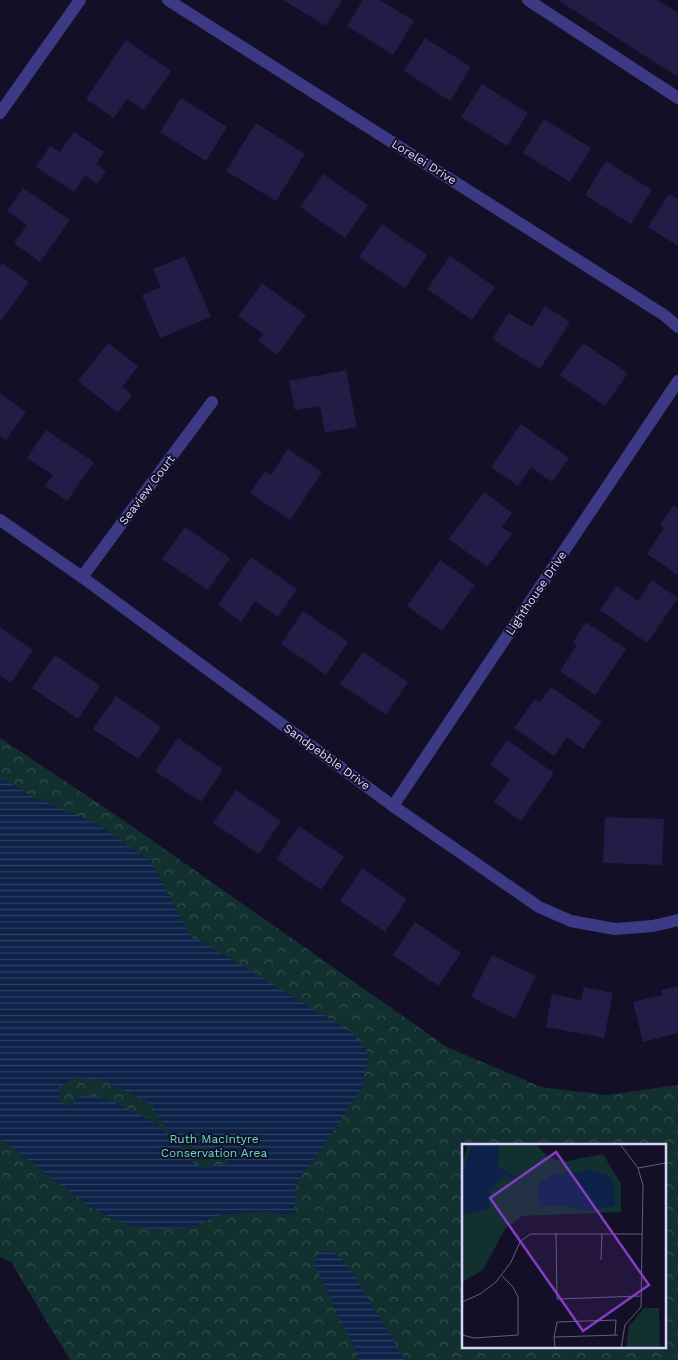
<svg xmlns="http://www.w3.org/2000/svg" width="678" height="1360" viewBox="0 0 678 1360" font-family="'Work Sans',sans-serif">
  <style>
    .park { fill: url(#park-crowns); fill-rule: evenodd }
    .water { fill: url(#water-rules); fill-rule: evenodd }
    .building { fill: #241b47 }
    .lines { fill: none; stroke-linecap: round; stroke-linejoin: round }
    .minor { stroke: #3d3a85; stroke-width: 12 }
    .labels { text-anchor: middle; dominant-baseline: central; stroke-width: 4; stroke-linejoin: round; paint-order: stroke }
    .street-label { font-size: 12px; fill: #d9d4ff; stroke: #130f26 }
    .park-label { font-size: 12px; fill: #5fe0c0; stroke: #130f26 }
    .inset-road { fill: none; stroke: #625e7d; stroke-width: 1 }
    .view { fill: #843dc5; fill-opacity: 0.15; stroke: #843dc5; stroke-width: 2.5 }
    .inset-edge { fill: none; stroke: #d9d4ff; stroke-width: 2.5 }
  </style>
  <defs>
    <pattern id="park-crowns" width="20" height="18" patternUnits="userSpaceOnUse" patternTransform="scale(1.25)"><rect width="20" height="18" fill="#12302f"/><path d="M2 6a3 3 0 1 1 6 0M12 15a3 3 0 1 1 6 0" fill="none" stroke="#344d4e"/></pattern>
    <pattern id="water-rules" width="6" height="5" patternUnits="userSpaceOnUse" patternTransform="scale(1.25)"><rect width="6" height="5" fill="#0c2248"/><path d="M0 2.5h6" fill="none" stroke="#2f4163"/></pattern>
  </defs>
  <rect width="100%" height="100%" fill="#130f26"/>
  <path class="park" d="M0 738 113 813 447 1047 541 1087 607 1095 678 1085V1360H70L11 1262 0 1257ZM463 1145H664V1346H463Z"/>
  <g class="water">
    <path d="M0 777 35 798 96 823 151 861 191 937 203 942 338 1024 353 1034 369 1054 362 1087 325 1144 295 1184 296 1198 294 1214 284 1215 270 1211 220 1215 191 1227 151 1230 119 1222 87 1205 0 1138ZM75 1078 103 1080 149 1103 170 1132 183 1139 193 1148 207 1147 230 1163 199 1168 178 1144 156 1123 103 1097 81 1096 70 1106 59 1101V1087Z"/>
    <path d="M331 1251 348 1265 405 1360H360L315 1266 319 1252Z"/>
  </g>
  <g class="building">
    <path d="M283 0H342L326 26Z"/>
    <path d="M363 0H380L414 21 393 55 347 26Z"/>
    <path d="M558 0H658L678 13V77Z"/>
    <path d="M425 38 471 67 450 101 404 71Z"/>
    <path d="M126 40 171 71 144 110 127 99 114 118 86 99Z"/>
    <path d="M482 84 528 113 507 146 461 117Z"/>
    <path d="M181 98 227 127 206 161 160 132Z"/>
    <path d="M544 119 591 148 570 182 523 153Z"/>
    <path d="M256 123 305 154 276 201 226 171Z"/>
    <path d="M74 132 104 152 96 164 106 171 97 184 85 175 74 192 36 167 50 146 60 152Z"/>
    <path d="M606 161 652 190 631 224 585 195Z"/>
    <path d="M323 174 368 205 345 238 300 207Z"/>
    <path d="M23 188 70 220 40 262 14 243 27 225 7 211Z"/>
    <path d="M669 194 678 199V246L648 227Z"/>
    <path d="M382 224 427 255 405 288 359 257Z"/>
    <path d="M185 256 211 317 160 338 142 295 161 287 153 269Z"/>
    <path d="M450 256 495 287 472 320 427 289Z"/>
    <path d="M2 263 29 282 0 322V266Z"/>
    <path d="M262 283 306 315 277 355 258 341 263 334 238 316Z"/>
    <path d="M545 306 570 322 540 369 492 339 509 313 532 327Z"/>
    <path d="M108 343 138 366 122 387 132 395 118 413 78 381Z"/>
    <path d="M583 343 628 373 605 406 560 375Z"/>
    <path d="M346 370 357 427 325 433 320 406 295 410 289 381Z"/>
    <path d="M0 393 26 412 6 440 0 436Z"/>
    <path d="M521 424 569 458 552 482 531 467 518 486 491 467Z"/>
    <path d="M46 430 94 462 67 501 45 486 53 475 27 458Z"/>
    <path d="M288 449 322 472 290 520 250 493 265 471 271 475Z"/>
    <path d="M484 492 512 513 502 527 512 534 487 567 449 539Z"/>
    <path d="M674 505 678 508V575L647 554 664 528 660 525Z"/>
    <path d="M185 527 230 558 208 590 162 559Z"/>
    <path d="M251 557 297 589 278 617 255 601 241 622 218 605Z"/>
    <path d="M440 560 475 585 442 631 407 606Z"/>
    <path d="M652 580 678 598 647 643 600 610 616 586 638 601Z"/>
    <path d="M303 611 348 642 326 675 281 644Z"/>
    <path d="M586 622 626 649 595 695 560 671 577 645 573 642Z"/>
    <path d="M0 627 33 650 11 683 0 675Z"/>
    <path d="M363 652 408 682 386 715 340 684Z"/>
    <path d="M55 655 100 686 78 719 32 688Z"/>
    <path d="M551 687 602 722 583 749 567 737 554 756 514 728 535 699 540 702Z"/>
    <path d="M116 696 161 727 138 759 93 729Z"/>
    <path d="M178 738 223 769 201 802 155 771Z"/>
    <path d="M507 740 554 773 521 821 494 802 510 779 490 765Z"/>
    <path d="M236 790 281 821 259 854 213 823Z"/>
    <path d="M605 817 664 819 662 865 603 863Z"/>
    <path d="M299 826 344 857 321 890 276 859Z"/>
    <path d="M362 868 407 899 385 932 340 901Z"/>
    <path d="M415 922 461 953 438 986 393 955Z"/>
    <path d="M492 955 536 976 515 1019 471 997Z"/>
    <path d="M678 986V1033L643 1042 633 1002 662 995 661 990Z"/>
    <path d="M584 987 613 993 604 1038 546 1027 552 994 581 1000Z"/>
  </g>
  <g class="lines">
    <g class="minor">
      <path d="M168 0 664 315 678 327"/>
      <path d="M528 0 678 98"/>
      <path d="M0 113 80 0"/>
      <path d="M0 520 82 577 393 806 539 907 571 921 615 929 653 926 678 920"/>
      <path d="M82 577 212 402"/>
      <path d="M393 806 678 381"/>
    </g>
  </g>
  <g class="labels">
    <g class="street-label">
      <text transform="translate(424 162) rotate(32)">Lorelei Drive</text>
      <text transform="translate(147 490) rotate(-53)">Seaview Court</text>
      <text transform="translate(536 593) rotate(-56)">Lighthouse Drive</text>
      <text transform="translate(327 757) rotate(36)">Sandpebble Drive</text>
    </g>
    <g class="park-label">
      <text x="214" y="1139">Ruth MacIntyre<tspan x="214" dy="14">Conservation Area</tspan></text>
    </g>
  </g>
  <g transform="translate(462 1144)">
    <rect width="204" height="204" fill="#130f26"/>
    <path d="M182 164H197L198 204H164L167 182Z" fill="#12302f"/>
    <path d="M6 0H74L85 12 100 18 141 10 159 40V68L60 72 43 85 21 126 0 138V19Z" fill="#12302f"/>
    <path d="M10 0H37L36 23 70 40 43 31 28 47 27 64 0 71V31ZM130 26 148 33 152 41 153 62 122 67 104 62 79 63 75 42 88 31Z" fill="#0c2248"/>
    <path class="inset-road" d="M158 0 176 24 181 41 179 163 163 181 159 204M176 24 204 19M94 89 95 155 179 152M139 116 140 90M0 158 18 150 34 138 49 118 58 98 68 90H180M0 191 12 194 56 191V153L51 143 40 132M92 193 95 178 154 176 153 191M93 204 92 193 156 191"/>
    <path class="view" d="M94 8 187 141 121 187 28 54Z"/>
    <rect width="204" height="204" class="inset-edge"/>
  </g>
</svg>
